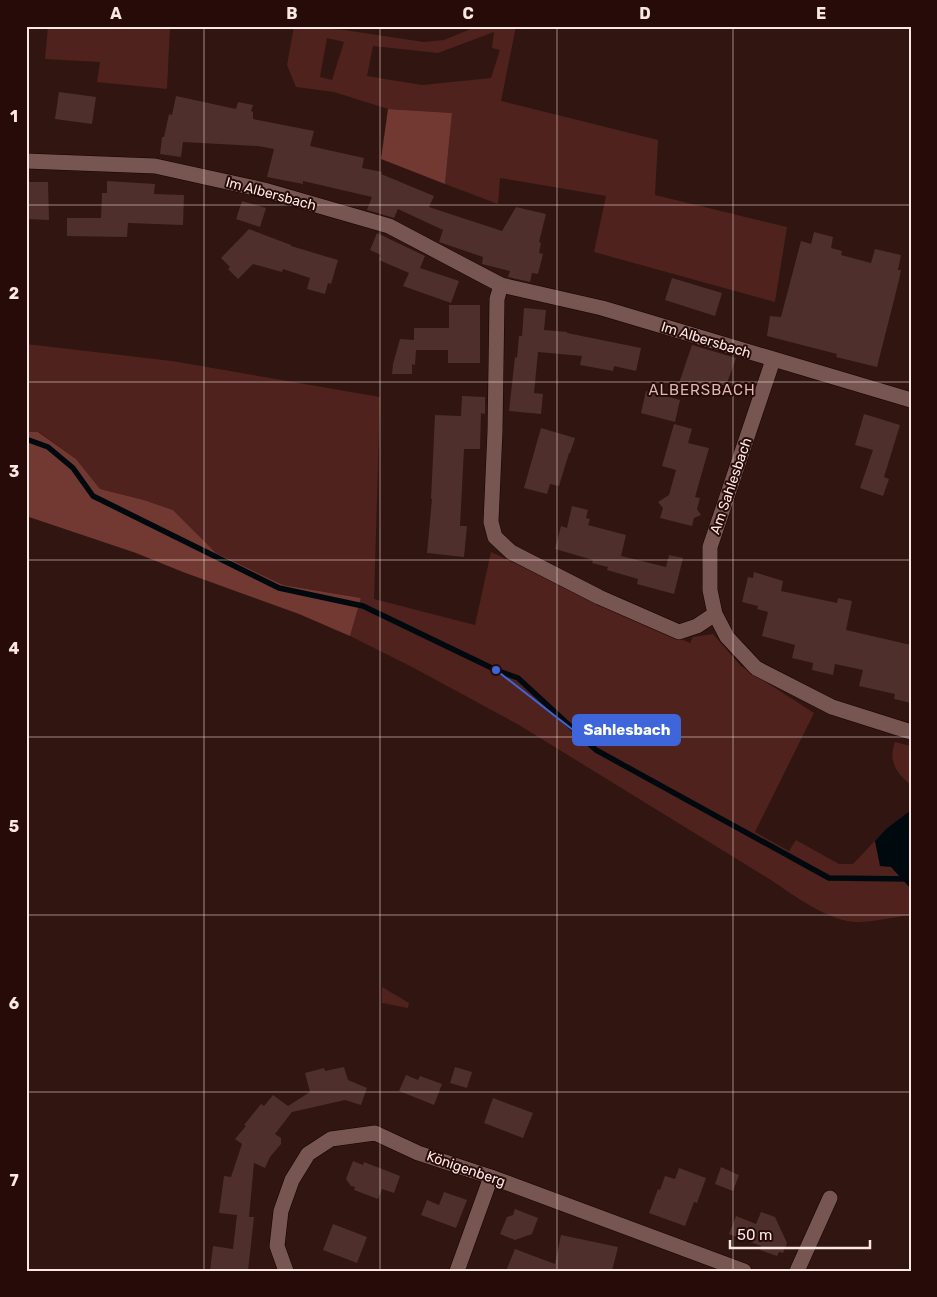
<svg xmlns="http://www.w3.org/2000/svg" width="937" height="1297" viewBox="0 0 937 1297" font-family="Rubik,sans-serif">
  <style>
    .green { fill: #4f221d; fill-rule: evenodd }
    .forest { fill: #723932 }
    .water { fill: #00090e }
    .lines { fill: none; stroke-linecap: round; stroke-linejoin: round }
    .stream { stroke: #00090e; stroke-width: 5.5 }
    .building { fill: #4e2f2b }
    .minor-casing { stroke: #160201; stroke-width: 16 }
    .minor { stroke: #775550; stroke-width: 15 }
    .grid { fill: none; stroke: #fbe7e4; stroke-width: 1; stroke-opacity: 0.55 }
    .labels { text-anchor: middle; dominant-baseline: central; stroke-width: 4; stroke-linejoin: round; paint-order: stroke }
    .street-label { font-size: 14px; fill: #fbe7e4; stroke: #260b09 }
    .neighbourhood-label { font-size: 15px; letter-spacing: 1px; fill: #deb8b2; stroke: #260b09 }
    .leader { fill: none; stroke: #3e65da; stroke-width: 2 }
    .callout-dot { fill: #3e65da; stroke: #260b09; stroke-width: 2 }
    .callout { fill: #3e65da; stroke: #3e65da; stroke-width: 2 }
    .callout-label { font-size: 15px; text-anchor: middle; font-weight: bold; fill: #fff }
    .neatline { fill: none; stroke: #fbe7e4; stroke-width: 2 }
    .grid-label { font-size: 16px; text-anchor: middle; font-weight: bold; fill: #fbe7e4 }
  </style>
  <rect width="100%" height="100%" fill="#301511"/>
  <g class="green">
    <path d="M48 26H170L167 89 97 82 100 62 45 59Z"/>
    <path d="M294 26 344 30 424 42 444 40 478 26H516L501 101 658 140 655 195 787 227 775 302 594 252 606 196 500 178 498 204 445 184 452 113 388 109 334 92 296 87 287 65ZM494 32 492 48 500 50 491 78 422 85 367 76 373 46 438 53ZM327 38 344 42 332 80 320 77Z"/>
    <path d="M26 344 172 361 380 397 374 599 475 625 491 552 690 643 693 637 713 634 741 666 814 713 755 832 789 851 796 840 839 864H853L886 829 911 810V915C893 917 875 922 857 922 830 922 793 895 771 880L519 725 412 667 350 636 361 598 283 585 216 553 173 510 144 500 100 489 76 459 39 432H26Z"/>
    <path d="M895 742 911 746V785C896 773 888 761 895 742Z"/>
    <path d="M382 987 409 1003 408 1008 382 1003Z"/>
  </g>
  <g class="forest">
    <path d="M388 109 452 113 445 184 381 159Z"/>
    <path d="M26 432H38L76 459 100 489 144 500 173 510 216 553 283 585 361 598 350 636 299 614 183 572 136 553 26 516Z"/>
  </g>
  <path class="water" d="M911 810V889L891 867 880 866 875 841 886 829Z"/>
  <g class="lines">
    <path class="stream" d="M26 439 48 447 73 468 93 496 279 588 363 606 496 670 518 678 596 750 829 878 911 879"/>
  </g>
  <g class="building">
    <path d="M59 92 96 97 92 124 55 119Z"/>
    <path d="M176 96 236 109 238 102 253 105 251 111 253 112V119L314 131 310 146 364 158 362 168 382 172 381 174 434 196 429 207 502 231 516 207 546 214 539 242 541 243 539 253 543 254 538 274 532 273 530 282 508 277 510 271 482 264 483 257 439 242 443 230 398 209 394 218 367 210 372 197 303 181V184L267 177 274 149 258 146 183 142 181 157 160 154 162 137H164L169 114 172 115Z"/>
    <path d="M107 181 155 184 154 194 184 195 183 225 128 223 127 237 67 236V218H101L102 193H107Z"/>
    <path d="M26 182H48L49 220 26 219Z"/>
    <path d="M242 201 266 208 260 227 236 219Z"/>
    <path d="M249 229 291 245V246L338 260 331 284 328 283 325 294 307 289 310 278 283 269 282 272 253 264 238 279 228 269 230 267 221 258Z"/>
    <path d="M814 232 833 237 831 248 842 251 841 255 871 263 875 249 901 255 898 270H901L899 280 877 367 836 357 837 354 767 336 770 316 781 317 801 241 811 244Z"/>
    <path d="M377 233 425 256 420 268 459 281 451 303 403 286 409 273 379 260 381 255 370 250Z"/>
    <path d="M672 278 722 293 715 316 665 300Z"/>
    <path d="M449 305H480V363H448V350H416L415 365 412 364V374H392L393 364 400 339 414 340V328H449Z"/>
    <path d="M524 308 546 310 544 330 567 332V333L641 348 636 371 614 366 613 371 580 365 582 356 538 352 534 393 543 394 541 414 509 411 515 357 517 358 519 336H522Z"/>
    <path d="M692 345 736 358 726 386 715 383 713 388 702 384 698 396 677 389Z"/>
    <path d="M646 391 680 400 675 422 641 413Z"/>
    <path d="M462 396 485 397V414L481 413 480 449H464L460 526H467L464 557 427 553 432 499H431L435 415 461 416Z"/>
    <path d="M864 414 900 425 884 477 889 479 883 496 860 488 873 450 855 445Z"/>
    <path d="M674 424 692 429 688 443 709 448 695 497 700 498 697 509 701 515 694 518 692 526 660 518 663 508 658 502 669 495 676 470 662 466Z"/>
    <path d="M541 428 575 438 570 453H569L559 486 550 484 547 494 524 488Z"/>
    <path d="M572 506 588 510 586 518 590 519 588 525 626 535 621 556 666 567 669 555 683 558 674 594 637 584 638 579 607 570 608 567 592 563 593 560 555 549 561 526 567 528Z"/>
    <path d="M754 572 783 581 781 591 837 603 838 598 852 601 846 630 911 645V703L894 699 895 694 859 686 863 670 835 664 833 675 812 670 813 663 792 658 795 645 762 636 768 612 757 609 758 606 742 602 748 577 753 578Z"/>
    <path d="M344 1067 348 1080 367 1088 361 1105 345 1100 292 1112 275 1134 281 1138V1144L270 1157 265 1168 254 1163 249 1217H254L248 1271H210L213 1246 233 1249 237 1215 219 1213 224 1176 231 1177 242 1144 235 1139 246 1126 244 1125 261 1104 264 1106 273 1095 288 1106 310 1092 305 1073 324 1068 325 1071Z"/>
    <path d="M455 1067 472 1072 467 1088 450 1083Z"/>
    <path d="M406 1075 418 1080 420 1076 442 1084 434 1105 399 1091Z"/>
    <path d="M493 1098 533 1113 523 1138 484 1123Z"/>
    <path d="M353 1161 363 1165 364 1162 400 1176 394 1193 382 1189 378 1199 354 1190 355 1187 351 1186 346 1179Z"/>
    <path d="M721 1167 739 1175 733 1191 715 1184Z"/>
    <path d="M679 1168 706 1178 697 1203 694 1202 685 1226 649 1213 658 1189 660 1190 665 1176 675 1179Z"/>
    <path d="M444 1192 467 1200 456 1228 421 1215 427 1200 439 1205Z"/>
    <path d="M515 1209 538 1218 532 1234 515 1240 500 1234 507 1217 513 1215Z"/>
    <path d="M761 1212 775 1217 787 1243 783 1253 779 1252 777 1256 760 1250 761 1246 729 1234 736 1216 756 1224Z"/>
    <path d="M333 1224 367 1237 357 1263 323 1250Z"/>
    <path d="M561 1235 618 1247 612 1271H506L515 1249 555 1264Z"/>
  </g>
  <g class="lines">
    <g class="minor-casing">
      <g id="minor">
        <path d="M26 161 155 166 264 190 389 226 501 285 602 308 911 400"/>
        <path d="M501 285 497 299 495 431 491 522 495 537 511 552 599 597 679 632 697 626 715 614"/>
        <path d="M773 360 710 547V590L715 614 727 637 756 668 832 707 911 732"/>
        <path d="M286 1271 277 1246 281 1211 292 1180 308 1154 331 1139 375 1133 418 1153 491 1177 744 1271"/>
        <path d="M457 1271 491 1177"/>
        <path d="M797 1271 830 1198"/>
      </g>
    </g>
    <use href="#minor" class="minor"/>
  </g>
  <path class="grid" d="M204 26V1271M380 26V1271M557 26V1271M733 26V1271M26 205H911M26 382H911M26 560H911M26 737H911M26 915H911M26 1092H911"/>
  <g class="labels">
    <g class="street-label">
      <text transform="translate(271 194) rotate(15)">Im Albersbach</text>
      <text transform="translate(706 340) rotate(17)">Im Albersbach</text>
      <text transform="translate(731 486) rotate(-71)">Am Sahlesbach</text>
      <text transform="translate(466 1169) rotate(19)">Königenberg</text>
    </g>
    <g class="neighbourhood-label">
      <text x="702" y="390">ALBERSBACH</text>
    </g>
  </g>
  <path class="leader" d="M496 670L573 730"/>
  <circle class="callout-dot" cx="496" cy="670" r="5"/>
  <rect class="callout" x="573" y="715" width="107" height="30" rx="5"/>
  <g class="callout-label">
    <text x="627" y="735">Sahlesbach</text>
  </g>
  <rect width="937" height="1297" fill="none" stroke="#260b09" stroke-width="55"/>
  <path d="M730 1240v8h140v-8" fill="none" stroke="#fbe7e4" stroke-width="2.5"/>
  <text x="737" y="1240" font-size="15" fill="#fbe7e4" stroke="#260b09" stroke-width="4" paint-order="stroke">50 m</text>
  <rect x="28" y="28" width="882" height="1242" class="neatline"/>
  <g class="grid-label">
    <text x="116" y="19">A</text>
    <text x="292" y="19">B</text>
    <text x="468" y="19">C</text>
    <text x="645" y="19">D</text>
    <text x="821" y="19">E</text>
    <text x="14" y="122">1</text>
    <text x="14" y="299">2</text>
    <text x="14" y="477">3</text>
    <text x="14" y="654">4</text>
    <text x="14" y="832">5</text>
    <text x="14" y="1009">6</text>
    <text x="14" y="1186">7</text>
  </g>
</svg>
